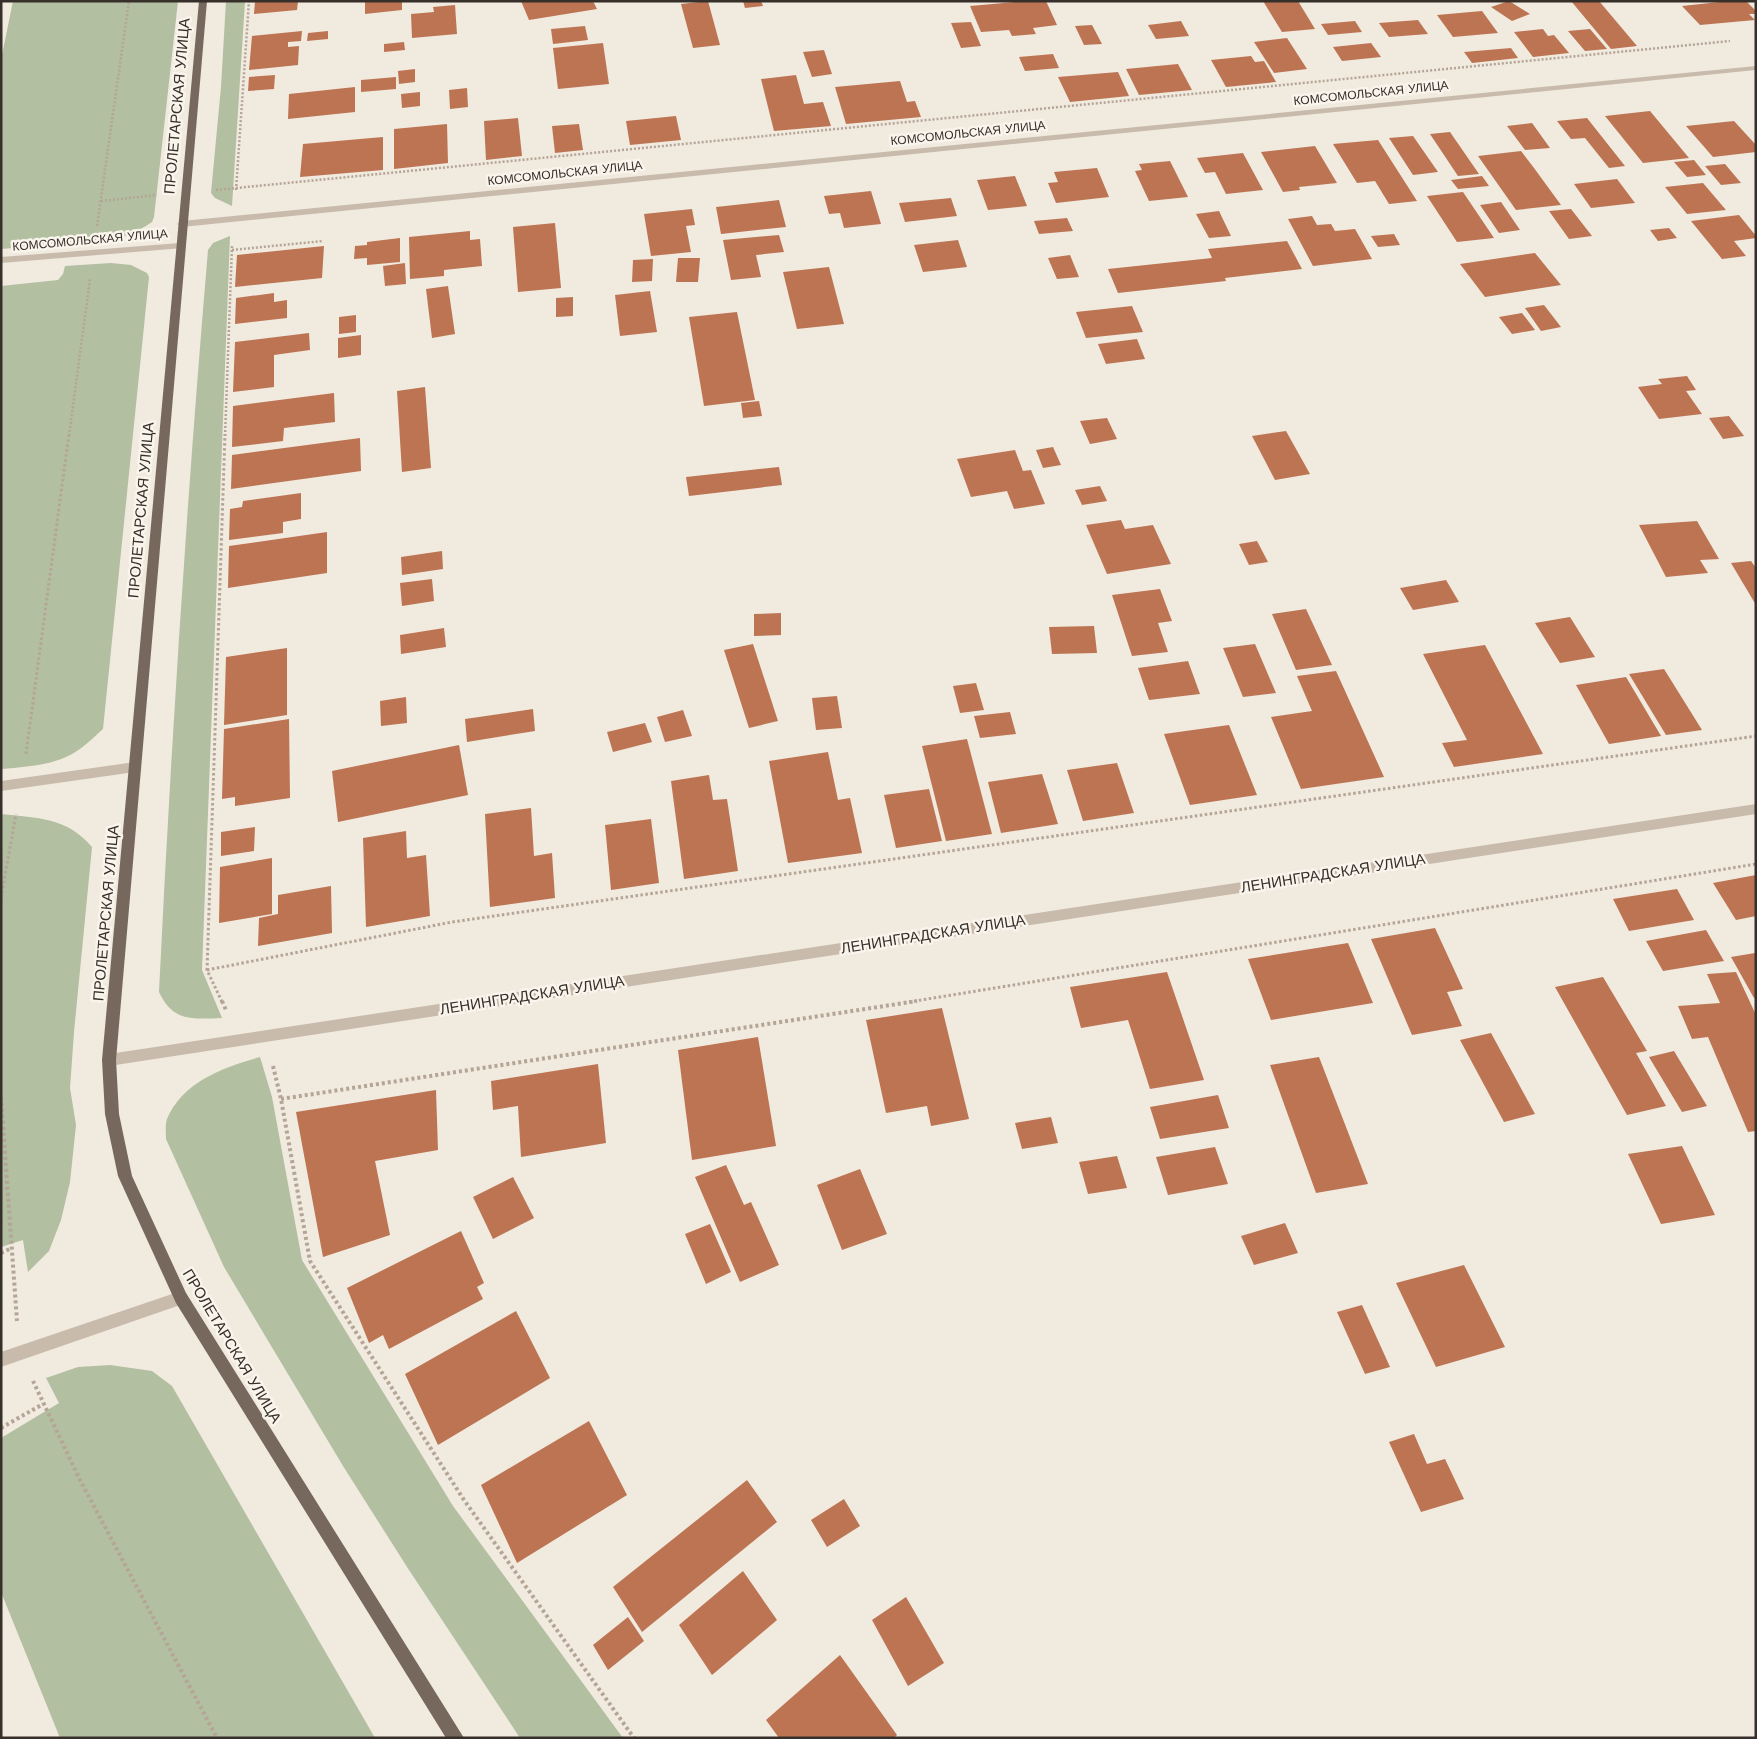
<svg xmlns="http://www.w3.org/2000/svg" width="1757" height="1739" viewBox="0 0 1757 1739" font-family="'Work Sans',sans-serif">
  <style>
    .green { fill: #b2bfa0 }
    .building { fill: #bc7453 }
    .lines { fill: none; stroke-linecap: round; stroke-linejoin: round }
    .path-far2 { stroke: #b4a596; stroke-width: 2.5; stroke-dasharray: 2 2; stroke-linecap: butt }
    .path-far1 { stroke: #b4a596; stroke-width: 3; stroke-dasharray: 2.5 2.5; stroke-linecap: butt }
    .path { stroke: #b4a596; stroke-width: 4; stroke-dasharray: 3 3; stroke-linecap: butt }
    .street { fill: #c8bbac; fill-rule: evenodd }
    .primary { fill: #77685d; fill-rule: evenodd }
    .labels { text-anchor: middle; dominant-baseline: central; stroke-width: 5; stroke-linejoin: round; paint-order: stroke }
    .far-street-label { font-size: 12px; fill: #372f2a; stroke: #f9f4ec }
    .street-label { font-size: 15px; fill: #372f2a; stroke: #f9f4ec }
  </style>
  <rect width="100%" height="100%" fill="#f1eadf"/>
  <g class="green">
    <path d="M13 1H178L154 217 152 222C144 227 135 233 125 236 85 245 42 245 1 249V60Z"/>
    <path d="M226 1H245L232 206 215 198 211 193 221 87Z"/>
    <path d="M230 236 202 970 222 1018C192 1019 173 1022 159 992 171 745 187 497 208 250L213 243Z"/>
    <path d="M111 263 131 265 147 273 149 277 103 729C92 739 80 751 66 757 46 766 23 767 1 769V286L58 280 63 274 65 266Z"/>
    <path d="M1 814C37 818 67 817 92 847L74 1032 70 1088 76 1125 70 1182 61 1220 49 1251 28 1272 23 1240 1 1247Z"/>
    <path d="M260 1057 272 1097 302 1260 453 1506 623 1738H520L409 1570 343 1466 224 1267 166 1139C166 1133 165 1125 167 1119 182 1082 224 1067 260 1057Z"/>
    <path d="M110 1365 152 1371 172 1386 375 1738H60L1 1592V1438L59 1403 46 1378 78 1367Z"/>
  </g>
  <g class="building">
    <path d="M255 1H298L297 10 254 14Z"/>
    <path d="M365 1H402V10L365 14Z"/>
    <path d="M521 1H593L597 9 529 20Z"/>
    <path d="M708 1 720 45 693 48 681 4Z"/>
    <path d="M743 1H761L763 6 745 8Z"/>
    <path d="M1027 1H1046L1057 25 1033 28 1036 34 1012 36 1009 30 981 32 970 6Z"/>
    <path d="M1263 1H1298L1315 29 1282 32Z"/>
    <path d="M1509 1 1530 14 1512 21 1491 7Z"/>
    <path d="M1571 1H1599L1637 46 1611 49Z"/>
    <path d="M1729 1 1747 2 1756 11V14H1749L1755 20 1700 25 1682 6Z"/>
    <path d="M455 5 457 34 412 38 411 14 434 12 433 7Z"/>
    <path d="M1482 11 1498 33 1453 37 1437 15Z"/>
    <path d="M1418 20 1428 34 1389 37 1379 23Z"/>
    <path d="M1181 21 1189 36 1156 39 1148 25Z"/>
    <path d="M1355 21 1362 32 1328 35 1321 24Z"/>
    <path d="M971 22 981 46 961 48 951 23Z"/>
    <path d="M1092 25 1102 44 1084 45 1075 26Z"/>
    <path d="M585 26 588 40 553 44 551 29Z"/>
    <path d="M1543 29 1548 36 1554 35 1569 53 1533 57 1514 32Z"/>
    <path d="M1590 29 1607 49 1585 51 1568 31Z"/>
    <path d="M302 31 301 41 288 42V47L299 46 298 65 249 70 252 36Z"/>
    <path d="M328 31V39L307 41 308 33Z"/>
    <path d="M1287 38 1307 69 1274 73 1254 42Z"/>
    <path d="M404 42 405 50 384 52V44Z"/>
    <path d="M603 43 609 84 558 89 553 48Z"/>
    <path d="M1371 43 1381 57 1342 61 1333 47Z"/>
    <path d="M1511 48 1518 58 1472 63 1464 52Z"/>
    <path d="M824 50 832 74 812 77 803 52Z"/>
    <path d="M1053 54 1059 68 1025 71 1019 57Z"/>
    <path d="M1251 56 1255 62 1264 61 1276 82 1226 87 1211 60Z"/>
    <path d="M1178 64 1192 90 1139 95 1126 69Z"/>
    <path d="M415 69V82L399 84 398 71Z"/>
    <path d="M1118 72 1129 96 1070 102 1058 77Z"/>
    <path d="M275 75 274 89 248 91 249 77Z"/>
    <path d="M796 75 804 104 823 102 831 126 774 131 761 79Z"/>
    <path d="M396 77V89L361 92V80Z"/>
    <path d="M900 81 907 102 915 101 921 117 846 124 835 87Z"/>
    <path d="M355 87V112L288 119 289 94Z"/>
    <path d="M467 88 468 107 450 109 449 90Z"/>
    <path d="M420 92V106L402 108 401 94Z"/>
    <path d="M1650 111 1689 158 1643 163 1605 116Z"/>
    <path d="M676 116 681 140 630 145 626 121Z"/>
    <path d="M518 118 522 156 486 160 484 121Z"/>
    <path d="M1587 118 1625 166 1609 168 1585 138 1571 139 1557 121Z"/>
    <path d="M1734 121 1756 145V152L1713 157 1686 126Z"/>
    <path d="M1532 123 1550 148 1525 150 1507 126Z"/>
    <path d="M447 124 448 163 394 169V129Z"/>
    <path d="M579 124 583 150 555 153 552 126Z"/>
    <path d="M1450 132 1479 174 1458 176 1430 134Z"/>
    <path d="M1413 136 1438 172 1413 175 1389 138Z"/>
    <path d="M383 137V170L300 177 303 144Z"/>
    <path d="M1378 140 1417 201 1389 204 1375 181 1357 183 1333 144Z"/>
    <path d="M1315 146 1337 183 1299 187 1300 190 1283 192 1261 152Z"/>
    <path d="M1521 151 1534 168 1561 205 1516 210 1478 156Z"/>
    <path d="M1243 153 1263 190 1226 194 1215 172 1205 173 1197 158Z"/>
    <path d="M1694 160 1706 175 1687 177 1674 162Z"/>
    <path d="M1170 161 1188 197 1149 201 1135 171 1142 170 1139 164Z"/>
    <path d="M1725 164 1741 183 1721 185 1705 166Z"/>
    <path d="M1097 168 1109 197 1056 203 1048 183 1058 182 1054 172Z"/>
    <path d="M1015 176 1027 206 988 210 977 180Z"/>
    <path d="M1482 176 1489 186 1458 189 1451 180Z"/>
    <path d="M1617 179 1635 203 1591 208 1574 184Z"/>
    <path d="M1703 183 1726 210 1687 214 1665 187Z"/>
    <path d="M871 191 881 224 844 228 840 213 829 214 824 196Z"/>
    <path d="M1463 192 1494 238 1457 242 1427 196Z"/>
    <path d="M951 198 957 216 905 222 899 203Z"/>
    <path d="M779 200 786 227 721 234 716 207Z"/>
    <path d="M1501 202 1520 230 1499 233 1480 205Z"/>
    <path d="M692 209 695 225 686 226 691 252 651 256 644 214Z"/>
    <path d="M1571 209 1592 236 1569 239 1549 211Z"/>
    <path d="M1219 211 1231 236 1209 238 1196 214Z"/>
    <path d="M1739 215 1756 236V238L1734 241 1746 256 1722 259 1691 221Z"/>
    <path d="M1312 216 1317 225 1331 224 1335 231 1355 229 1372 259 1313 266 1288 219Z"/>
    <path d="M1067 218 1073 231 1039 234 1034 221Z"/>
    <path d="M555 223 561 288 518 292 513 227Z"/>
    <path d="M1669 228 1677 238 1658 241 1650 230Z"/>
    <path d="M470 231V240L480 239 482 266 444 270V276L410 279 409 237Z"/>
    <path d="M1394 234 1400 245 1378 247 1371 236Z"/>
    <path d="M779 235 784 252 756 255 761 277 731 280 723 240Z"/>
    <path d="M400 238V262L367 265V258L354 259 355 246 367 245V242Z"/>
    <path d="M958 240 967 267 923 272 914 245Z"/>
    <path d="M1287 241 1302 269 1225 278 1226 281 1118 293 1108 269 1212 258 1208 249Z"/>
    <path d="M324 246 322 278 235 287 237 255Z"/>
    <path d="M1535 253 1561 285 1485 297 1460 264Z"/>
    <path d="M1070 255 1079 277 1057 279 1048 258Z"/>
    <path d="M678 258H700L698 282H676Z"/>
    <path d="M653 259 652 281 632 282 633 260Z"/>
    <path d="M405 263 406 284 385 286 383 266Z"/>
    <path d="M829 267 844 324 797 329 783 272Z"/>
    <path d="M448 286 455 334 432 338 426 289Z"/>
    <path d="M650 291 657 332 620 336 615 295Z"/>
    <path d="M274 293V302L287 300V318L235 324 236 298Z"/>
    <path d="M573 297V316L556 317V298Z"/>
    <path d="M1544 305 1561 327 1541 331 1525 308Z"/>
    <path d="M1132 306 1143 332 1086 338 1076 312Z"/>
    <path d="M737 312 755 400 704 406 689 317Z"/>
    <path d="M1522 313 1535 330 1512 334 1499 317Z"/>
    <path d="M356 315V332L339 334V317Z"/>
    <path d="M309 333 310 350 274 355V387L233 392 235 342Z"/>
    <path d="M361 335V355L338 358V338Z"/>
    <path d="M1137 339 1145 359 1106 364 1098 344Z"/>
    <path d="M1687 376 1696 390 1686 391 1702 414 1659 419 1638 387 1662 384 1658 379Z"/>
    <path d="M425 387 431 468 402 472 397 391Z"/>
    <path d="M334 393 335 422 284 428 283 441 232 447 233 406Z"/>
    <path d="M759 401 762 416 743 418 741 403Z"/>
    <path d="M1729 416 1744 436 1723 439 1709 418Z"/>
    <path d="M1107 418 1117 439 1090 444 1080 421Z"/>
    <path d="M1286 431 1310 474 1275 480 1252 436Z"/>
    <path d="M360 438 361 471 231 489 232 455Z"/>
    <path d="M1053 447 1061 465 1043 468 1036 450Z"/>
    <path d="M1015 450 1023 471 1031 470 1045 504 1014 509 1007 491 971 497 957 459Z"/>
    <path d="M779 467 782 485 689 496 686 477Z"/>
    <path d="M1100 486 1107 501 1082 505 1075 490Z"/>
    <path d="M301 493V519L283 522V533L229 540 230 509 242 507 243 501Z"/>
    <path d="M1121 520 1125 529 1153 525 1171 564 1107 574 1086 525Z"/>
    <path d="M1697 521 1719 559 1700 560 1708 573 1666 577 1639 525Z"/>
    <path d="M327 532V573L228 588 229 546Z"/>
    <path d="M1257 541 1268 562 1249 565 1239 544Z"/>
    <path d="M442 551 443 569 402 575 401 557Z"/>
    <path d="M1751 561 1756 568V605L1731 563Z"/>
    <path d="M432 579 434 601 402 606 400 583Z"/>
    <path d="M1446 580 1459 602 1413 610 1400 588Z"/>
    <path d="M1160 589 1172 621 1158 623 1168 652 1132 656 1112 595Z"/>
    <path d="M1306 609 1332 665 1296 670 1272 614Z"/>
    <path d="M781 613V635L754 636V614Z"/>
    <path d="M1570 617 1595 657 1560 663 1535 623Z"/>
    <path d="M1094 626 1097 653 1052 654 1049 627Z"/>
    <path d="M444 628 446 647 401 654 400 635Z"/>
    <path d="M753 644 778 721 749 728 724 650Z"/>
    <path d="M1255 644 1276 693 1243 697 1223 648Z"/>
    <path d="M1485 645 1543 754 1454 767 1442 743 1467 740 1423 654Z"/>
    <path d="M287 648V715L224 725 226 657Z"/>
    <path d="M1188 661 1200 694 1149 700 1138 668Z"/>
    <path d="M1664 669 1702 730 1666 735 1629 674Z"/>
    <path d="M1336 671 1384 777 1301 789 1271 717 1312 711 1297 676Z"/>
    <path d="M1626 677 1661 736 1609 744 1576 685Z"/>
    <path d="M976 683 984 710 960 713 953 686Z"/>
    <path d="M837 696 842 728 816 730 812 698Z"/>
    <path d="M406 697 407 723 381 726 380 701Z"/>
    <path d="M533 709 535 731 467 742 465 719Z"/>
    <path d="M683 710 692 736 665 742 657 717Z"/>
    <path d="M1010 712 1016 734 980 738 974 716Z"/>
    <path d="M289 719 290 798 235 806V797L222 799 224 729Z"/>
    <path d="M645 723 652 742 613 752 607 732Z"/>
    <path d="M1229 725 1257 795 1190 805 1164 734Z"/>
    <path d="M967 739 992 834 946 841 922 746Z"/>
    <path d="M459 745 468 795 338 822 332 771Z"/>
    <path d="M828 752 838 800 850 798 862 853 788 863 769 761Z"/>
    <path d="M1117 763 1134 813 1083 821 1067 770Z"/>
    <path d="M1042 774 1058 824 1001 833 988 782Z"/>
    <path d="M709 775 713 800 727 799 738 871 684 879 671 781Z"/>
    <path d="M929 789 942 841 896 848 884 795Z"/>
    <path d="M531 808 534 856 552 853 555 898 490 907 485 814Z"/>
    <path d="M651 819 659 883 611 890 605 825Z"/>
    <path d="M255 827 254 851 221 856V832Z"/>
    <path d="M406 831 407 858 426 855 430 916 366 927 363 838Z"/>
    <path d="M272 858V914L219 923 220 867Z"/>
    <path d="M1756 875V916L1736 920 1713 883Z"/>
    <path d="M331 886 332 933 258 946 259 918 278 914V895Z"/>
    <path d="M1677 889 1694 920 1629 931 1613 899Z"/>
    <path d="M1435 928 1463 989 1447 992 1462 1026 1412 1035 1371 939Z"/>
    <path d="M1706 930 1724 961 1663 971 1646 941Z"/>
    <path d="M1348 943 1373 1003 1271 1020 1248 959Z"/>
    <path d="M1755 953 1756 997 1754 998 1731 957Z"/>
    <path d="M1167 972 1204 1080 1150 1089 1128 1020 1081 1028 1070 987Z"/>
    <path d="M1736 972 1756 1015V1131L1748 1132 1708 1037 1692 1039 1678 1006 1720 1003 1707 974Z"/>
    <path d="M1603 977 1647 1051 1636 1053 1666 1106 1627 1115 1555 987Z"/>
    <path d="M942 1008 969 1119 931 1126 927 1106 886 1113 866 1020Z"/>
    <path d="M1491 1033 1535 1114 1504 1122 1460 1040Z"/>
    <path d="M758 1037 776 1146 692 1160 678 1050Z"/>
    <path d="M1674 1051 1707 1106 1682 1112 1649 1057Z"/>
    <path d="M1319 1057 1368 1184 1316 1193 1270 1065Z"/>
    <path d="M598 1064 606 1143 521 1157 518 1106 493 1110 491 1081Z"/>
    <path d="M436 1090 438 1150 375 1161 390 1235 323 1257 296 1112Z"/>
    <path d="M1218 1095 1229 1128 1160 1139 1150 1107Z"/>
    <path d="M1051 1117 1058 1143 1022 1149 1015 1123Z"/>
    <path d="M1682 1146 1715 1215 1661 1224 1628 1154Z"/>
    <path d="M1215 1147 1228 1184 1168 1195 1156 1157Z"/>
    <path d="M1117 1156 1127 1188 1088 1194 1079 1162Z"/>
    <path d="M726 1165 744 1205 751 1202 779 1265 740 1282 695 1177Z"/>
    <path d="M860 1169 887 1234 842 1250 817 1185Z"/>
    <path d="M513 1177 534 1218 493 1239 473 1197Z"/>
    <path d="M1285 1223 1298 1253 1254 1265 1241 1236Z"/>
    <path d="M710 1224 731 1272 706 1284 685 1234Z"/>
    <path d="M461 1231 484 1283 477 1287 483 1299 389 1349 383 1335 369 1343 347 1288Z"/>
    <path d="M1464 1265 1505 1347 1436 1367 1396 1283Z"/>
    <path d="M1362 1305 1390 1367 1365 1374 1337 1312Z"/>
    <path d="M516 1311 550 1378 438 1445 405 1374Z"/>
    <path d="M589 1421 627 1495 517 1563 481 1485Z"/>
    <path d="M1414 1434 1427 1464 1445 1459 1464 1499 1421 1512 1389 1442Z"/>
    <path d="M747 1480 777 1522 642 1632 613 1587Z"/>
    <path d="M844 1499 860 1526 827 1547 811 1520Z"/>
    <path d="M743 1571 777 1620 712 1675 679 1625Z"/>
    <path d="M906 1597 944 1663 908 1686 872 1620Z"/>
    <path d="M628 1617 644 1641 608 1670 593 1645Z"/>
    <path d="M840 1655 897 1735 894 1738H779L766 1720Z"/>
  </g>
  <g class="lines">
    <g class="path-far2">
      <path d="M216 190 1730 41"/>
      <path d="M236 190 249 1"/>
      <path d="M101 201 157 195"/>
      <path d="M97 226 129 1"/>
      <path d="M232 250 323 241"/>
      <path d="M69 436 90 279"/>
      <path d="M225 436 232 246"/>
    </g>
    <g class="path-far1">
      <path d="M26 754 69 434"/>
      <path d="M1 898 16 814"/>
      <path d="M207 970 452 922 1756 736"/>
      <path d="M222 1002 207 970 225 434"/>
      <path d="M909 1002 1756 864"/>
    </g>
    <g class="path">
      <path d="M222 1001 226 1010"/>
      <path d="M273 1066 281 1099 310 1261 464 1500 634 1738"/>
      <path d="M1 1097 17 1321"/>
      <path d="M281 1099 917 1001"/>
      <path d="M1 1253 12 1248"/>
      <path d="M33 1381 79 1478 217 1738"/>
      <path d="M1 1428 43 1404"/>
    </g>
    <g class="street">
      <path d="M1756 66V70L182 227 177 224 182 221Z"/>
      <path d="M180 243 183 244V248L1 263V257Z"/>
      <path d="M135 762 139 764 141 767 139 770 135 772 1 791V781Z"/>
      <path d="M1756 804V814L109 1066 104 1064 102 1060 104 1056 109 1054Z"/>
      <path d="M181 1291 186 1293 188 1298 186 1303 1 1367V1352Z"/>
    </g>
    <path class="primary" d="M199 1H207L116 1060 119 1114 132 1176 186 1293 464 1738H446L176 1303 118 1176 105 1114 102 1060Z"/>
  </g>
  <g class="labels">
    <g class="far-street-label">
      <text transform="translate(1371 93) rotate(-6)">КОМСОМОЛЬСКАЯ УЛИЦА</text>
      <text transform="translate(968 133) rotate(-6)">КОМСОМОЛЬСКАЯ УЛИЦА</text>
      <text transform="translate(565 173) rotate(-6)">КОМСОМОЛЬСКАЯ УЛИЦА</text>
      <text transform="translate(90 240) rotate(-5)">КОМСОМОЛЬСКАЯ УЛИЦА</text>
    </g>
    <g class="street-label">
      <text transform="translate(177 106) rotate(-85)">ПРОЛЕТАРСКАЯ УЛИЦА</text>
      <text transform="translate(141 510) rotate(-85)">ПРОЛЕТАРСКАЯ УЛИЦА</text>
      <text transform="translate(1333 873) rotate(-9)">ЛЕНИНГРАДСКАЯ УЛИЦА</text>
      <text transform="translate(106 913) rotate(-85)">ПРОЛЕТАРСКАЯ УЛИЦА</text>
      <text transform="translate(933 934) rotate(-9)">ЛЕНИНГРАДСКАЯ УЛИЦА</text>
      <text transform="translate(532 995) rotate(-9)">ЛЕНИНГРАДСКАЯ УЛИЦА</text>
      <text transform="translate(232 1346) rotate(59)">ПРОЛЕТАРСКАЯ УЛИЦА</text>
    </g>
  </g>
  <rect width="1757" height="1739" fill="none" stroke="#372f2a" stroke-width="5"/>
</svg>
